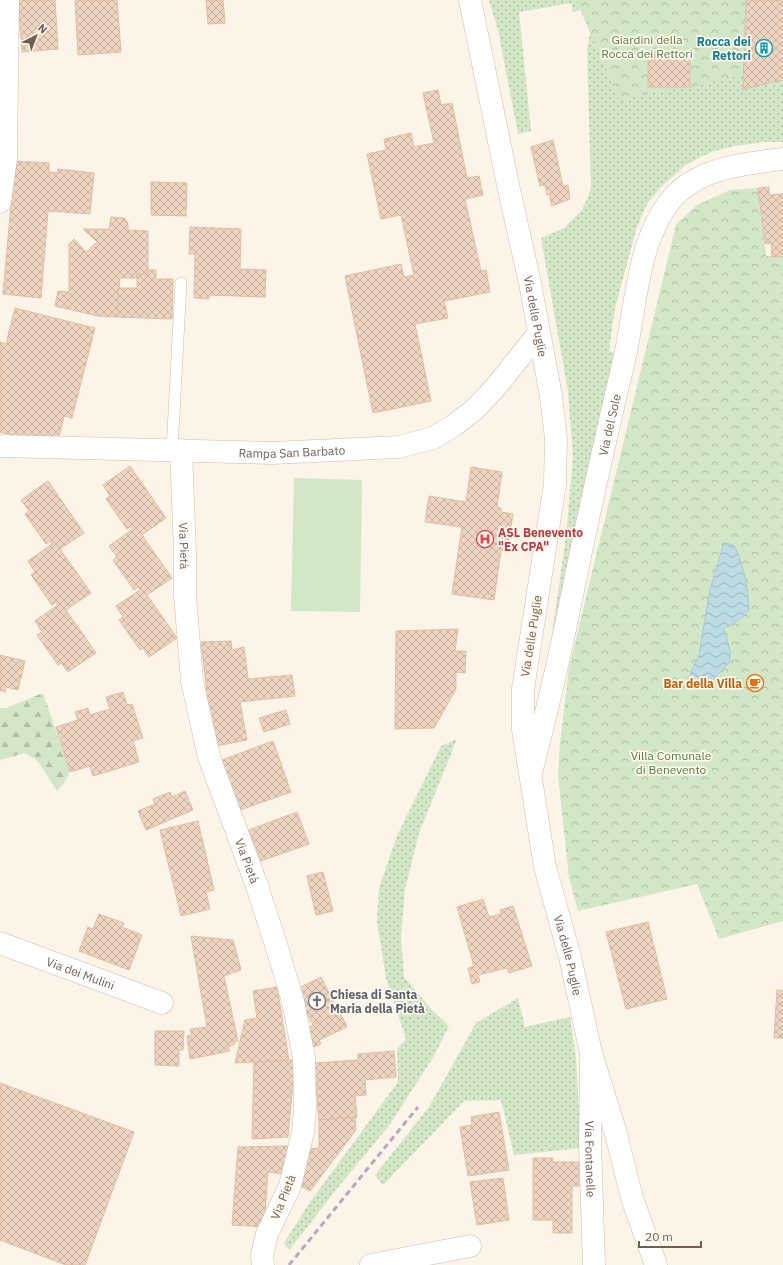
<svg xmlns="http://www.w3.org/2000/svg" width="783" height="1265" viewBox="0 0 783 1265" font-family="'IBM Plex Sans',sans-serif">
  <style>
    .grass { fill: url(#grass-dots) }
    .forest { fill: url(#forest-firs) }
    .park { fill: url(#park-crowns) }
    .pitch { fill: #d2e7c7 }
    .water { fill: url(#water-waves); stroke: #a4cad4 }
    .building { fill: url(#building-cross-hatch); stroke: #dfbda3 }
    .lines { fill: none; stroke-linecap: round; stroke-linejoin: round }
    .lane-casing { stroke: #ccbdae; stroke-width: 12 }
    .street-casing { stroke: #ccbdae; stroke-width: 23 }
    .secondary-casing { stroke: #cebdac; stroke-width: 23 }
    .lane { stroke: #fff; stroke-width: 11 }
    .street { stroke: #fff; stroke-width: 22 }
    .secondary { stroke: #fff; stroke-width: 22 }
    .rail { stroke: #b8a6c4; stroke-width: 3; stroke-dasharray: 6 4; stroke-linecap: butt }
    .labels { text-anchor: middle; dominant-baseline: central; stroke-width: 3.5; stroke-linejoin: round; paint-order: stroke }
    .park-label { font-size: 12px; fill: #557c49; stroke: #fef8ed }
    .culture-label { font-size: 12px; font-weight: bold; fill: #0d838f; stroke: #fef8ed; text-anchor: end }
    .street-label { font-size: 12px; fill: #725d4e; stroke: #fef8ed }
    .health-label { font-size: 12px; font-weight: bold; fill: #be3a42; stroke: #fef8ed; text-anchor: start }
    .food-label { font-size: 12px; font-weight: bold; fill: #c56008; stroke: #fef8ed; text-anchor: end }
    .worship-label { font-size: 12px; font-weight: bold; fill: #5b616d; stroke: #fef8ed; text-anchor: start }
  </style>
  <defs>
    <pattern id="grass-dots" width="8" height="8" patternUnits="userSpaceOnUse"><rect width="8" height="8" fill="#d2e7c7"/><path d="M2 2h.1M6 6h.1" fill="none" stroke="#afbea4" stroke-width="1.8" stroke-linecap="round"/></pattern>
    <pattern id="forest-firs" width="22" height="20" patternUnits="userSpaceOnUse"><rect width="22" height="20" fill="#d2e7c7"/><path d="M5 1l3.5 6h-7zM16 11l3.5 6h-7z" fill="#afbea4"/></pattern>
    <pattern id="park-crowns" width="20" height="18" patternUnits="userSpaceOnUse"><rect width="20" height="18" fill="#d2e7c7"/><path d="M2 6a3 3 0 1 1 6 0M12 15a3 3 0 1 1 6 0" fill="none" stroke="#afbea4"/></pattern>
    <pattern id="water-waves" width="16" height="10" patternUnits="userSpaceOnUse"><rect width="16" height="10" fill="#bddbe3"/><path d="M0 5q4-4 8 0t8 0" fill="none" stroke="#9eb5ba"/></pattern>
    <pattern id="building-cross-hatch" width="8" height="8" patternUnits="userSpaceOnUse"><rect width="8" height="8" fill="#eed5c1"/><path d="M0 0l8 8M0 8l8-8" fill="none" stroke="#c5b09f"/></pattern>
  </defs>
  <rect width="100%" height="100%" fill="#fbf4e7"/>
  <g class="grass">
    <path d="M489 0H634L735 77 744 75 783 80V142H763L734 146 711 152 687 164 662 186 647 204 637 227 615 308 609 351 619 355 566 596 551 642 566 536 573 457 568 391 541 238 564 228 582 210 591 189 587 50 590 32 580 9 573 13 571 3 519 12 531 131 518 134 498 30Z"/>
    <path d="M457 739 419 833 405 889 401 937 404 977 432 1010 449 1026 435 1054 391 1123 335 1191 298 1239 289 1250 284 1243 310 1202 398 1082 397 1049 406 1039 386 978 377 921 379 888 397 836 441 746Z"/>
    <path d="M518 998 525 1027 570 1017 576 1058 581 1148 514 1155 501 1100 464 1101 383 1185 375 1175 429 1107 476 1023Z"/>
  </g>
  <path class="forest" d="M43 693 70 772 64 783 57 791 37 760 25 753 0 760V708H6Z"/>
  <g class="park">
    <path d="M577 0H746L744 75 690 87 645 94 619 101Z"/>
    <path d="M758 188 766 256H783V921L719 939 697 884 578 911 569 878 558 775 560 743 569 668 676 225 697 205 730 190Z"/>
  </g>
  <path class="pitch" d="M294 478 362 480 360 612 291 611Z"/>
  <path class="water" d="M724 543 734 545C744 566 748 587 749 610L743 617 724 629 730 650V662L703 690 690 677 691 672 699 655 710 589Z"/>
  <g class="building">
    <path d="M18 0H55L58 49 22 52Z"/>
    <path d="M75 0H117L121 52 78 55Z"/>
    <path d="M206 0H223L225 23 208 24Z"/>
    <path d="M746 0H783V80L743 89Z"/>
    <rect x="648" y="52" width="42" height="35"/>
    <path d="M438 90 441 105 452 103 467 178 479 176 483 195 465 199 481 271 486 270 490 292 444 301 448 318 415 324 431 401 373 413 345 276 401 264 404 277 414 275 401 215 381 219 367 154 386 150 384 139 411 133 414 147 434 143 423 93Z"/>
    <path d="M553 140 563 186 568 185 570 199 552 206 549 194 547 195 545 185 540 186 531 147Z"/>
    <path d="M15 161 49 163V172L57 173 58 169 94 173 90 214 48 211 41 298 3 294Z"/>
    <path d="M151 182 187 183 186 216 151 215Z"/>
    <path d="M769 187V195L783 194V256L772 257 771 243 765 244 758 188Z"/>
    <path d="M111 217 124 218 128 223V230L148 231V274H137V278H120L117 317 98 316 55 306 58 291 69 292V244L74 239 86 252 97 242 83 229H109Z"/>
    <path d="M190 227 241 229 240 269 266 270 265 297 209 295V299L194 298 195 254H189Z"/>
    <path d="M148 270H156V279H173L172 319 117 317 118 288H137V274H148Z"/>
    <path d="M15 308 95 328 72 418 64 416 58 441 38 436 37 441 0 432V342L6 344Z"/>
    <path d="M130 466 166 518 142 535 172 578 147 595 177 638 149 657 143 648 140 650 119 620 123 617 116 606 140 590 138 587 134 590 113 560 117 557 109 546 133 529 131 526 127 529 106 499 110 496 103 485Z"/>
    <path d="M471 467 502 472 497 507 501 508V512L513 514 507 551 501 550 494 600 452 594 462 527 425 522 429 496 466 502Z"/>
    <path d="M48 481 84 533 60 549 91 593 66 610 96 653 68 672 61 663 58 665 37 635 42 632 35 621 58 605 56 602 52 605 31 575 35 572 28 561 52 544 50 541 46 544 25 514 29 511 21 500Z"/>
    <path d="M458 629 455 651H466L465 673 456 672V689L434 728 395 729 396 631Z"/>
    <path d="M231 641 232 650 244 647 248 679 292 675 295 696 240 702 247 740 211 747 202 693 207 692 201 642Z"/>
    <path d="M0 655 25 661 18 690 6 687 5 692 0 690Z"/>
    <path d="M123 692 127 705 132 704 143 738 133 741 139 762 93 776 90 766 70 772 56 727 78 720 75 712 88 708 90 715 110 709 106 697Z"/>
    <path d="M286 710 290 724 264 732 259 718Z"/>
    <path d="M273 741 291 792 240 810 222 760Z"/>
    <path d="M185 791 193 810 146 830 138 811 155 804 153 799 170 792 172 797Z"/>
    <path d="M297 812 309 844 261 861 249 830Z"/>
    <path d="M198 821 214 890 206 892 210 909 181 916 160 830Z"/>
    <path d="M323 872 333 911 316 915 307 876Z"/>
    <path d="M483 899 489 917 501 914 500 910 513 906 532 966 509 973 507 968 478 975 480 982 472 984 468 968 474 966 457 907Z"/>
    <path d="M99 914 124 923 122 927 142 935 129 970 79 951 88 927 93 929Z"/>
    <path d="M648 922 667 999 626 1009 606 932Z"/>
    <path d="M191 936 233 940 241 970 224 976 238 1041 234 1042 235 1044 228 1047 230 1051 190 1059 187 1036 192 1035 190 1029 207 1027Z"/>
    <path d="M321 977 339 1013 313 1025 295 990Z"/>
    <path d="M277 987 289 1060 235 1063 245 1020 257 1018 253 991Z"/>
    <path d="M777 990 783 991V1038H774Z"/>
    <path d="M340 1012 347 1027 319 1040 321 1044 310 1048 305 1029Z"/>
    <path d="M155 1031H184L183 1050H179V1066L155 1065Z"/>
    <path d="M394 1051 396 1077 365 1080 366 1095 355 1096 357 1117 319 1120 314 1063 358 1060V1054Z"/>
    <path d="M295 1060 288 1137 252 1139 254 1062Z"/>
    <path d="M0 1083 134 1132 85 1265H66L0 1240Z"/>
    <path d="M499 1112 509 1170 468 1176 460 1127 472 1125 471 1117Z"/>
    <path d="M355 1117 356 1130 310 1191 298 1185 309 1149 319 1148V1120Z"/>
    <path d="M288 1146 285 1174 268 1172 264 1227 232 1225 238 1147Z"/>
    <path d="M533 1158H553L552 1162H579V1186H572V1233H553V1220H533Z"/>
    <path d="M503 1178 509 1220 477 1225 470 1182Z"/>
  </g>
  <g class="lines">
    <g class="lane-casing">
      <path id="lane" d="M172 450 181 283"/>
    </g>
    <g class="street-casing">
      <g id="street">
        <path d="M0 202 6 158 8 0"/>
        <path id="s1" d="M0 446 272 453 399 447 433 438 453 426 474 410 495 388 539 333"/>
        <path id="s2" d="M181 450 185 552V595L192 681 209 757 257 886 277 948 293 1001 304 1058 305 1109 303 1132 290 1186 267 1234 262 1255 263 1265"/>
        <path id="s3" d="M531 773C537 748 544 722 550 696 565 635 576 572 590 510 601 459 613 407 625 356 636 307 637 247 667 205 693 168 742 164 783 159"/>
        <path id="s4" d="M0 943 162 1003"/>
        <path id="s5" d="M591 1060 590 1143 594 1265"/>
        <path d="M371 1265 470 1246"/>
      </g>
    </g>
    <g class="secondary-casing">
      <g id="secondary">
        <path id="s6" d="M470 0 508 185 530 283 551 396 556 439 555 484 523 689V729L545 867 570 957 591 1053 615 1130 632 1198 656 1265"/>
      </g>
    </g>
    <use href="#lane" class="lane"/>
    <use href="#street" class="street"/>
    <use href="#secondary" class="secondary"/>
    <path class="rail" d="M289 1265 418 1107"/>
  </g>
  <defs>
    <g id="building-ring" transform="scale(0.9)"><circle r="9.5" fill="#fef8ed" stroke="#0f9aa8" stroke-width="1.5"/><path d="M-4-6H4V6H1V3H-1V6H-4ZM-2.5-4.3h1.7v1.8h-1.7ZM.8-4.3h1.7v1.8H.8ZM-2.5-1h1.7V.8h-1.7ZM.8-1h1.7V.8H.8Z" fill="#0f9aa8"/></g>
    <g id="hospital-ring" transform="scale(0.9)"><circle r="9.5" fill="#fef8ed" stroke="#e0444e" stroke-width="1.5"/><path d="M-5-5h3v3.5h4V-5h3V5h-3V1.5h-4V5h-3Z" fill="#e0444e"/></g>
    <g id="cafe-ring" transform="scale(0.9)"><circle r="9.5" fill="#fef8ed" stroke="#e8710a" stroke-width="1.5"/><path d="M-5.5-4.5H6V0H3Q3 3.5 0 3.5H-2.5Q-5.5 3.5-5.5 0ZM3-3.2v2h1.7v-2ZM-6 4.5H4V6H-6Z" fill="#e8710a"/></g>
    <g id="church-ring" transform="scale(0.9)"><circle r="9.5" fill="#fef8ed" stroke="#6b7280" stroke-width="1.5"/><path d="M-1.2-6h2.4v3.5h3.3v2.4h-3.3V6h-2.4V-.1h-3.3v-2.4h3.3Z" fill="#6b7280"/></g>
  </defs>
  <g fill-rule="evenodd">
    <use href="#building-ring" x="764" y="48"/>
    <use href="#hospital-ring" x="485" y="539"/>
    <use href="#cafe-ring" x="755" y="683"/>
    <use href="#church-ring" x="317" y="1001"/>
  </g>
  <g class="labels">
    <g class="park-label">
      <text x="647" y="39">Giardini della<tspan x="647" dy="14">Rocca dei Rettori</tspan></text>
      <text x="671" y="755">Villa Comunale<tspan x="671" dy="14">di Benevento</tspan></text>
    </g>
    <g class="culture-label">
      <text x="751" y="41">Rocca dei<tspan x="751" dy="14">Rettori</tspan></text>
    </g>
    <g class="street-label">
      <text stroke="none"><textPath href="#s6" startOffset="323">Via delle Puglie</textPath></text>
      <text stroke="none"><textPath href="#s3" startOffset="357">Via del Sole</textPath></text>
      <text stroke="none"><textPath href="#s1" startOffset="292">Rampa San Barbato</textPath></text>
      <text stroke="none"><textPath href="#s2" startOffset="96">Via Pietà</textPath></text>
      <text transform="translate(531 636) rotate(-81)">Via delle Puglie</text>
      <text stroke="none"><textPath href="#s2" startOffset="420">Via Pietà</textPath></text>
      <text stroke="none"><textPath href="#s6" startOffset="971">Via delle Puglie</textPath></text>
      <text stroke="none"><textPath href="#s4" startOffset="86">Via dei Mulini</textPath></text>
      <text stroke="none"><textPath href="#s5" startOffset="99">Via Fontanelle</textPath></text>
      <text transform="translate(283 1197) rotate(-68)">Via Pietà</text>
    </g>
    <g class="health-label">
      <text x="498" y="532">ASL Benevento<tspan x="498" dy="14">"Ex CPA"</tspan></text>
    </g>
    <g class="food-label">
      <text x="742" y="683">Bar della Villa</text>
    </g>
    <g class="worship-label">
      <text x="330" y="994">Chiesa di Santa<tspan x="330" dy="14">Maria della Pietà</tspan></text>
    </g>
  </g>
  <g transform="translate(36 36) rotate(42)" stroke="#fef8ed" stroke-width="3" paint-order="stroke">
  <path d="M0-3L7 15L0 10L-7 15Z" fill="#725d4e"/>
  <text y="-6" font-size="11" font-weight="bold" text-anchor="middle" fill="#725d4e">N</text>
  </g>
  <path d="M639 1241v6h62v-6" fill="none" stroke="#725d4e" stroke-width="2"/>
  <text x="645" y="1241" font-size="12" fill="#725d4e" stroke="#fef8ed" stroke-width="3" paint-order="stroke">20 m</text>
</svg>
